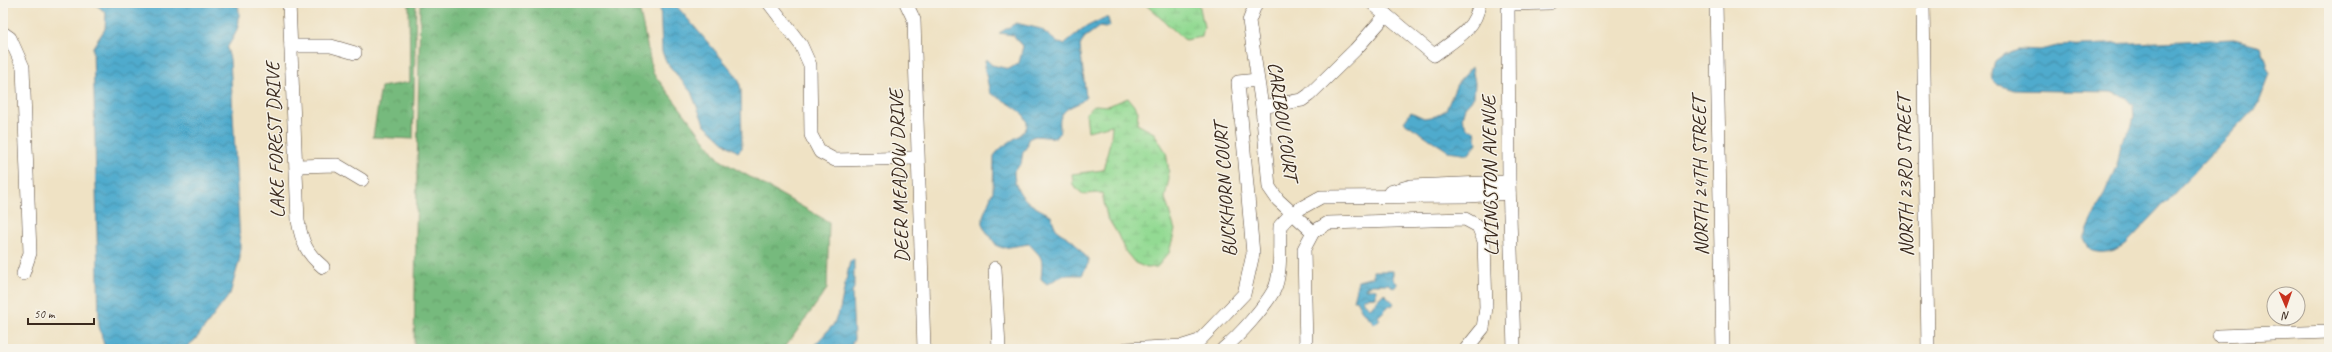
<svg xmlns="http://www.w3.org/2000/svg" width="2332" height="352" viewBox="0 0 2332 352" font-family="Caveat,sans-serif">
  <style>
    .forest { fill: url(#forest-crowns); stroke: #58724e }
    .wetland { fill: url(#wetland-marsh); stroke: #678258 }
    .water { fill: url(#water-waves); stroke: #456a76 }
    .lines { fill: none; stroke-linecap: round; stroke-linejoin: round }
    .minor-casing { stroke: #564637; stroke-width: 14 }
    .minor { stroke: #fff; stroke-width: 13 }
    .labels { text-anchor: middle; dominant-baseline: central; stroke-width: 3; stroke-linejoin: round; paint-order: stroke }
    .street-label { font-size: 20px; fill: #3b2a1e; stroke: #f7f3e8 }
  </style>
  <defs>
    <pattern id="forest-crowns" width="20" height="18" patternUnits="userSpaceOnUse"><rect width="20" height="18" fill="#76ba7d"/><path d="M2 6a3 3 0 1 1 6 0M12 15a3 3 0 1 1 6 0" fill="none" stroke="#629766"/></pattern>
    <pattern id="wetland-marsh" width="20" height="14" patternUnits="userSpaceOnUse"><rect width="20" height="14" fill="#93da93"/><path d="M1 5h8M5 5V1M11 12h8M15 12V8" fill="none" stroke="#80bb7e"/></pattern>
    <pattern id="water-waves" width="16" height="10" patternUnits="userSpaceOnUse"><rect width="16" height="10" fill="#4fabcd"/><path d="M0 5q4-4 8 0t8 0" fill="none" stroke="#438ba6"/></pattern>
  </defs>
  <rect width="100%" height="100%" fill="#f7f3e8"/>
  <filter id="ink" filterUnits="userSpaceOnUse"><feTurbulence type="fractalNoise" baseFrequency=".025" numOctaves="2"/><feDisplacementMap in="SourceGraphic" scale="8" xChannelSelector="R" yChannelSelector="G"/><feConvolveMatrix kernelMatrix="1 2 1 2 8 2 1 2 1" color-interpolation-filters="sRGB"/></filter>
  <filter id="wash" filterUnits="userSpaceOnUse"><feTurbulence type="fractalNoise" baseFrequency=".012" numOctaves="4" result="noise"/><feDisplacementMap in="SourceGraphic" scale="16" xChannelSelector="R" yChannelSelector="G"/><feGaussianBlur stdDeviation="0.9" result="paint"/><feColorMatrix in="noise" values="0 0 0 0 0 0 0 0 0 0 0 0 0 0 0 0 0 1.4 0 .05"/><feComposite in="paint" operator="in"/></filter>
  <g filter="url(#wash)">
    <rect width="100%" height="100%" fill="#efe2c4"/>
    <g class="forest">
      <path d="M409 3H416L413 139 373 137 381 87 410 82Z"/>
      <path d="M420 3H638L653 73 720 160 829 222 827 289 784 349H414Z"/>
    </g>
    <g class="wetland">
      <path d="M1144 3H1199L1204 27 1202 37 1185 40Z"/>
      <path d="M1128 98 1138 111 1137 124 1154 133 1166 152 1168 165 1169 178 1165 198 1175 230 1169 253 1157 267 1147 268 1135 263 1125 251 1117 233 1107 217 1102 193 1083 194 1073 186 1072 174 1103 170 1111 138 1112 125 1088 131 1086 113 1095 105 1108 106Z"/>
    </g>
    <g class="water">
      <path d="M94 3H238C241 24 238 31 227 48L230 59 240 242V258L230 294 196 339 184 349H114L104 345 99 326 93 47 105 29 106 13Z"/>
      <path d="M660 3H674L735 74 739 81 741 90 742 148 738 152 728 146 704 124 691 92 667 63 662 52Z"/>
      <path d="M1104 18H1108L1110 26 1105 28 1099 27 1084 38 1080 46 1086 97C1079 107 1065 104 1060 119 1059 123 1061 129 1059 134L1056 138 1035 136 1028 139V145L1023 152 1021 164 1014 171C1014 196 1031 206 1051 215 1057 238 1061 230 1075 243 1080 249 1083 255 1090 260H1087L1089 262 1082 275H1064L1047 284 1041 279C1043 256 1043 259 1029 244L1003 248 997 246 983 227V216L993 191 994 156C1001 146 1010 142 1020 135 1043 118 1004 101 990 93L984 66 986 59 992 65 1009 69 1019 63 1023 46 1013 35 999 33 1016 23 1041 29 1058 43 1064 44 1082 29Z"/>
      <path d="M2234 39 2261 46 2270 74 2258 105 2126 244C2113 251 2104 255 2090 250L2084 238 2116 168 2120 144 2131 128 2134 116 2133 106 2125 97 2111 92 2014 90 1998 85 1993 80 1992 74 1995 61 2003 55 2018 49 2040 50 2057 46Z"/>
      <path d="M1472 67 1475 83 1474 97 1465 107 1462 118 1468 129 1475 131 1477 143 1469 154 1448 151 1404 122 1411 112 1424 118 1436 116 1446 110 1457 84Z"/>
      <path d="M854 259V288L852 292 854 339 850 349H811L833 325 840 309 850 261Z"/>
      <path d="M1373 271H1393V279L1398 284 1394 288 1388 284H1372L1366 287 1365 289H1376V297L1363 298V302L1370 308 1384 293 1394 303 1392 306 1390 305 1378 317 1380 319 1375 324 1362 311 1356 300H1353L1358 281 1373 277Z"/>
    </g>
  </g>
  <g filter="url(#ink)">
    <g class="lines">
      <g class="minor-casing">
        <g id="minor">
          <path d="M289 3 298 221C302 242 306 253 323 267"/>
          <path d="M769 3 801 45 810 65 811 135 820 152 835 160 917 158"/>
          <path d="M906 3 914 20 924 349"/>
          <path d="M1256 3 1249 21 1262 107 1269 187 1278 200 1313 232 1328 223 1465 219 1478 226 1484 241 1486 308 1483 328 1466 349"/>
          <path d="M1372 3 1434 55C1453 41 1477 29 1479 3"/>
          <path d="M1508 3 1509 182 1514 349"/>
          <path d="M1716 3 1723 349"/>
          <path d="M1923 3 1928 349"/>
          <path d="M1508 4 1550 3"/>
          <path d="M3 33 10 38 23 67 30 253 23 274"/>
          <path d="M291 46H331L355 53"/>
          <path d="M1262 107 1302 100 1309 95 1355 50 1386 15"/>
          <path d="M297 166 337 165 362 180"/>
          <path d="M1390 192 1411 186 1509 182"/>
          <path d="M995 268 999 349"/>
          <path d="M2219 336 2329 332"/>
          <path d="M1126 349 1183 346 1199 341 1244 294 1253 254 1238 82 1257 80"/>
          <path d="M1223 349C1239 336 1264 308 1274 290 1282 275 1279 243 1280 226L1292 213 1321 197 1469 196 1509 193"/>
          <path d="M1306 349 1304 249 1313 232"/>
        </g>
      </g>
      <use href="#minor" class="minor"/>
    </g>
  </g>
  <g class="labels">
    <g class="street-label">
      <text transform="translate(1283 121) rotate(82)">CARIBOU COURT</text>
      <text transform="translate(275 140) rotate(-92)">LAKE FOREST DRIVE</text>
      <text transform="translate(899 176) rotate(-92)">DEER MEADOW DRIVE</text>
      <text transform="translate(1490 176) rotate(-91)">LIVINGSTON AVENUE</text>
      <text transform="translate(1700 176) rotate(-91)">NORTH 24TH STREET</text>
      <text transform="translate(1905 176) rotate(-91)">NORTH 23RD STREET</text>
      <text transform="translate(1225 190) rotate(-94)">BUCKHORN COURT</text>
    </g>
  </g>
  <rect width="2332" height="352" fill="none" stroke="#f7f3e8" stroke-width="16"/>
  <g transform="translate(2286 306) rotate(178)"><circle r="19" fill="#f7f3e8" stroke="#aca397"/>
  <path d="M0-3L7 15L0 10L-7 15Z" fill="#c8321e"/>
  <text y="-6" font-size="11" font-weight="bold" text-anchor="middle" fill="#3b2a1e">N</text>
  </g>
  <path d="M28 318v6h66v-6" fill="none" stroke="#3b2a1e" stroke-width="2"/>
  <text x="34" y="318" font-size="12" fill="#3b2a1e" stroke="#f7f3e8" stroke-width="3" paint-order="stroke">50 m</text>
</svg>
